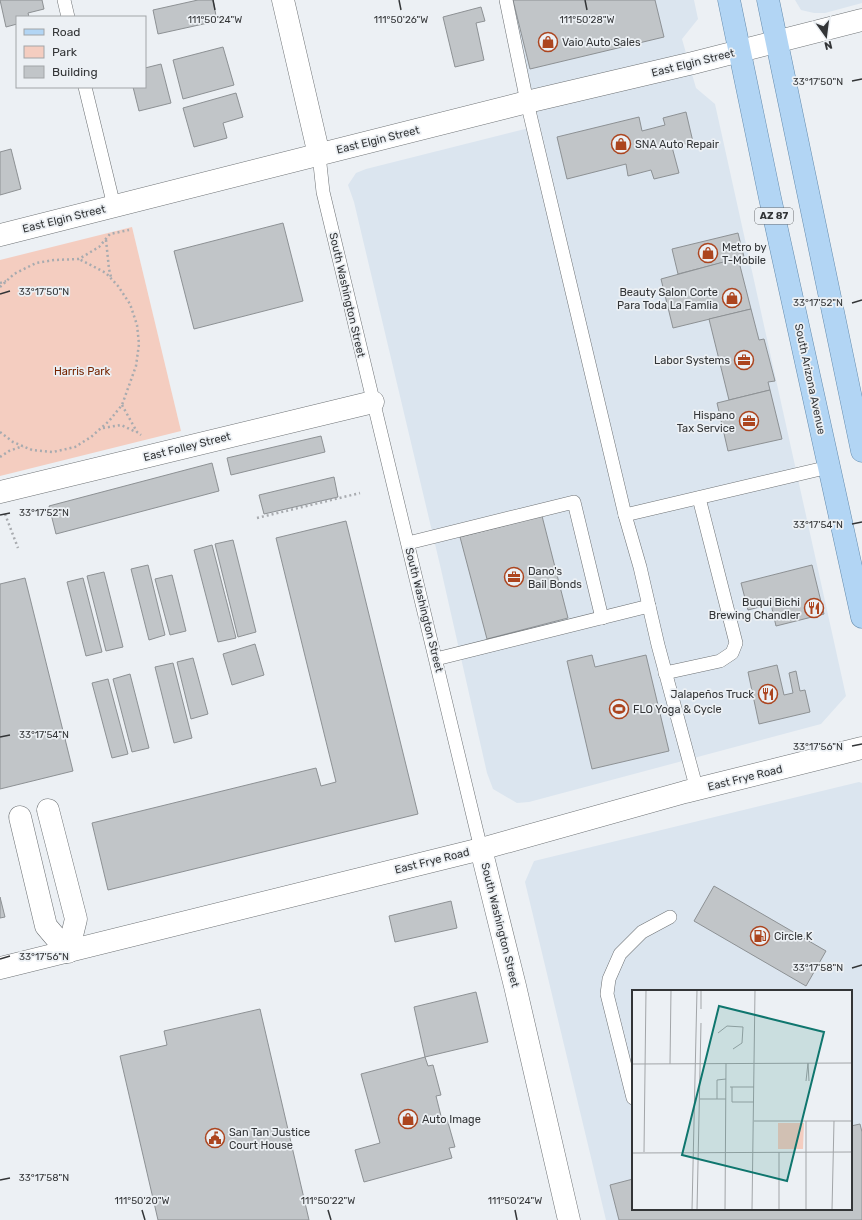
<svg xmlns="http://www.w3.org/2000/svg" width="862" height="1220" viewBox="0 0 862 1220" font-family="Rubik,sans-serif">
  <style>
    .built { fill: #dbe5ef; fill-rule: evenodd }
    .green { fill: #f4cdc0 }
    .building { fill: #c1c5c8; stroke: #8d9194 }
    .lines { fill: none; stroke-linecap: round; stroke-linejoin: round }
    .service-casing { stroke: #6e7275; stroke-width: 14 }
    .minor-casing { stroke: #6e7275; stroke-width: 23 }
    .tertiary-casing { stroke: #6e7275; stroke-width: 23 }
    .primary-casing { stroke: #648bad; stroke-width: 23 }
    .path { stroke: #a8abaf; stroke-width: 2.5; stroke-dasharray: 2 3; stroke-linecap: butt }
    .service { stroke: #fff; stroke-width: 13 }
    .minor { stroke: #fff; stroke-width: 22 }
    .tertiary { stroke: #fff; stroke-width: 22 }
    .primary { stroke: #b2d5f4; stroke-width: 22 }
    .ticks { fill: none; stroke: #333537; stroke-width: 1.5 }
    .labels { text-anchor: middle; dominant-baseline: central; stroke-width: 3.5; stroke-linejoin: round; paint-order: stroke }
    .shield { fill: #ecf0f4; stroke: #6a6d70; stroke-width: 1 }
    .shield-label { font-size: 10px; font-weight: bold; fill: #333537 }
    .poi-label { font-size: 11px; fill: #333537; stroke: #ecf0f4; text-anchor: start }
    .street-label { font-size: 11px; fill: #333537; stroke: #ecf0f4 }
    .park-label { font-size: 11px; fill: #752401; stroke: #ecf0f4 }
    .inset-road { fill: none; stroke: #a2a5a8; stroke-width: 1 }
    .view { fill: #0f766e; fill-opacity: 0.15; stroke: #0f766e; stroke-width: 2 }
    .inset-edge { fill: none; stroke: #333537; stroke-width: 2 }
    .ticks-label { font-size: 10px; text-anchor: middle; fill: #333537; stroke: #ecf0f4; stroke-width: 3.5; stroke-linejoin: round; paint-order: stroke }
  </style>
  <rect width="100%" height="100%" fill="#ecf0f4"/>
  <g class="built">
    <path d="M499 0H694L698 19 682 39 696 88 715 104 846 696 821 724 529 802 517 803 493 789 487 773 440 565 354 202 348 185 356 173 366 169 529 128Z"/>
    <path d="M795 0H862V3L825 13H814L801 10Z"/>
    <path d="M859 782 862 783V1220H606L525 882 534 861ZM633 991H851V1209H633Z"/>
  </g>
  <path class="green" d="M132 227 181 431 0 476V260Z"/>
  <g class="building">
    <path d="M0 0H42L44 9 28 13 29 17H17V24L6 27Z"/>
    <path d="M198 0H213L217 21 158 34 153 10Z"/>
    <path d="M513 0H655L664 37 530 69Z"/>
    <path d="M481 7 485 21 476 23 484 60 455 67 443 17Z"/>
    <path d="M223 47 234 85 183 99 173 60Z"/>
    <path d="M161 64 171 103 139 111 133 87H145V68Z"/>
    <path d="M236 93 243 117 223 123 227 138 194 147 183 108Z"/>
    <path d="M686 112 693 142 672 147 679 173 654 179 651 170 628 176 626 164 567 179 557 137 639 117 642 131 665 125 663 118Z"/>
    <path d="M11 149 21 189 0 195V152Z"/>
    <path d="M283 223 303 301 194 329 174 251Z"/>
    <path d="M738 233 744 257 678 274 672 249Z"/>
    <path d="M738 258 751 309 673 328 661 279Z"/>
    <path d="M751 309 759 340 764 339 775 381 768 382 770 390 729 400 709 319Z"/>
    <path d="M770 390 782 439 728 451 717 403Z"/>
    <path d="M321 436 325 452 231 475 227 458Z"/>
    <path d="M212 463 219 491 56 534 49 506Z"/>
    <path d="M334 477 338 497 264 514 259 495Z"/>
    <path d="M542 516 568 618 487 639 460 537Z"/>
    <path d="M346 521 418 814 108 890 92 823 316 768 321 786 336 782 276 538Z"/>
    <path d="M233 540 256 632 238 637 215 544Z"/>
    <path d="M212 545 236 638 218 642 194 550Z"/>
    <path d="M148 565 165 635 149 640 131 569Z"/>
    <path d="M812 565 824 614 776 626 771 604 748 610 741 583Z"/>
    <path d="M104 572 123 647 106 651 87 576Z"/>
    <path d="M172 575 186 631 170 635 155 579Z"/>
    <path d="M25 578 73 771 0 789V584Z"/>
    <path d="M83 578 102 652 86 656 67 582Z"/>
    <path d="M255 644 264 675 232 685 223 654Z"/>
    <path d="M592 655 595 667 646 655 669 751 592 769 567 661Z"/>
    <path d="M193 658 208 714 191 719 177 662Z"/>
    <path d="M173 663 192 738 174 743 155 667Z"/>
    <path d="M777 665 784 695 793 693 789 673 796 671 800 691 805 690 810 712 759 724 748 672Z"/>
    <path d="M130 674 149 748 132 752 113 679Z"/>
    <path d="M108 679 128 754 112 758 92 683Z"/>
    <path d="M714 886 826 951 806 986 694 921Z"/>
    <path d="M0 897 5 917 0 918Z"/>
    <path d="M451 901 457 928 395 942 389 916Z"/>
    <path d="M476 992 488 1042 425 1057 414 1007Z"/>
    <path d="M260 1009 309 1220H158L120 1056 167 1045 164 1031Z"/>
    <path d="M425 1057 428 1066 433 1065 441 1095 436 1096 442 1120 447 1119 455 1147 449 1148 452 1158 364 1182 355 1150 380 1143 361 1074Z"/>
    <path d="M860 1124 862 1132V1220H619L610 1185 633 1179V1209H851V1126Z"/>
  </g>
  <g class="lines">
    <g class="service-casing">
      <g id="service">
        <path d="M64 0 68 17"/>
        <path d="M506 0 527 102 625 515 640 567 658 645 697 790"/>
        <path d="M85 87 114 206"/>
        <path d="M319 155 323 192 481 849"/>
        <path d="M625 515 829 467"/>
        <path d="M408 543 574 502 602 618"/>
        <path d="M436 659 649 606"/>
        <path d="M665 673 720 661 732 653 736 643 699 498"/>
        <path d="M633 1098 607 994 609 979 620 954 642 932 670 917"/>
      </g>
    </g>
    <g class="minor-casing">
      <g id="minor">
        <path d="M283 0 319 155"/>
        <path d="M0 235 527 102 693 63 862 20"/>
        <path d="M0 492 373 402"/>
        <path d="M20 817 46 926 68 952 76 919 48 810"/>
        <path d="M481 849 515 986 569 1220"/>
      </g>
    </g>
    <g class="tertiary-casing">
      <path id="tertiary" d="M0 968 481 849 685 792 862 748"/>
    </g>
    <g class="primary-casing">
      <g id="primary">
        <path d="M729 0 770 198 862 617"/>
        <path d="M768 0 862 451"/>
      </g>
    </g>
    <g class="path">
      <path d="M106 240 109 269 111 277"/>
      <path d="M0 283 6 281"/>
      <path d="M0 287 14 274 36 263 54 260 79 259 99 247 110 234 129 230"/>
      <path d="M122 405 137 432 141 435"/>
      <path d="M103 428 121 425 136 432"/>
      <path d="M0 432 13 442 32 450 53 452 75 447 91 437 109 421 122 405 136 366 139 344 137 325 130 304 118 286 106 273 79 259"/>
      <path d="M0 457 9 451 23 446"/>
      <path d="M5 514 18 548"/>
      <path d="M257 518 360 493"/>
    </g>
    <use href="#service" class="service"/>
    <use href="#minor" class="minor"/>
    <use href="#tertiary" class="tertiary"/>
    <use href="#primary" class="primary"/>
  </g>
  <path class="ticks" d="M213 0 215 10M399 0 401 10M585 0 587 10M852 81 862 79M0 294 10 291M852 303 862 300M0 515 10 513M852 524 862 522M0 737 10 735M852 746 862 744M0 959 10 956M852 968 862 965M0 1180 10 1178M142 1210 145 1220M328 1210 331 1220M515 1210 517 1220"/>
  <defs>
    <g id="shop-ring" transform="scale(1)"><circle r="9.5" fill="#ecf0f4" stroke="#ac451f" stroke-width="1.5"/><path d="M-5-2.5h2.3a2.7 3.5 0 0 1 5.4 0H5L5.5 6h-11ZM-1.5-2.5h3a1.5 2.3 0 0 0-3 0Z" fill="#ac451f"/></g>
    <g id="office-ring" transform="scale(1)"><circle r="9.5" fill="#ecf0f4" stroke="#ac451f" stroke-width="1.5"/><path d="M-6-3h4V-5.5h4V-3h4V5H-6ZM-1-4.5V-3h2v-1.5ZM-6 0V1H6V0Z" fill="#ac451f"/></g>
    <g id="restaurant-ring" transform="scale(1)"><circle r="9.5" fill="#ecf0f4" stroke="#ac451f" stroke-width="1.5"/><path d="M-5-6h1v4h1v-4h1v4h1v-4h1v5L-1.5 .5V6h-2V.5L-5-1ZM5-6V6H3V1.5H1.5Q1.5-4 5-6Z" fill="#ac451f"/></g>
    <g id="stadium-ring" transform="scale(1)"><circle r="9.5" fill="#ecf0f4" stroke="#ac451f" stroke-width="1.5"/><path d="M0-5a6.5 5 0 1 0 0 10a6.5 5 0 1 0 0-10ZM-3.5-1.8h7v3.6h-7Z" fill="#ac451f"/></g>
    <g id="fuel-ring" transform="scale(1)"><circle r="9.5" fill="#ecf0f4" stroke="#ac451f" stroke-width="1.5"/><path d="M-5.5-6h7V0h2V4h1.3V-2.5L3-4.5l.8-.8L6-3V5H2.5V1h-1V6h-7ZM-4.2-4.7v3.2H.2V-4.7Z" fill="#ac451f"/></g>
    <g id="civic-ring" transform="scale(1)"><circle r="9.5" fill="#ecf0f4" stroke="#ac451f" stroke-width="1.5"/><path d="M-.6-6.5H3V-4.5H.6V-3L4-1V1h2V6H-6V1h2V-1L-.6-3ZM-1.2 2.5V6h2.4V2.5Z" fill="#ac451f"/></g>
  </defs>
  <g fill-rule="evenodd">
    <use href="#shop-ring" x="548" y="42"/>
    <use href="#shop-ring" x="621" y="144"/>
    <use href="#shop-ring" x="708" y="253"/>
    <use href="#shop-ring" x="732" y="298"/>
    <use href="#office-ring" x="744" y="360"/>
    <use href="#office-ring" x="749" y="421"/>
    <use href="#office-ring" x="514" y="577"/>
    <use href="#restaurant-ring" x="814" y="608"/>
    <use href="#restaurant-ring" x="768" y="694"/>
    <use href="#stadium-ring" x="619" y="709"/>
    <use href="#fuel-ring" x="760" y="936"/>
    <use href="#shop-ring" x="408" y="1119"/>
    <use href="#civic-ring" x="215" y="1138"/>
  </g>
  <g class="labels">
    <rect class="shield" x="755" y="208" width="38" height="16" rx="3"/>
    <g class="shield-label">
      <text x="774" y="216">AZ 87</text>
    </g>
    <g class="poi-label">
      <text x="562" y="42">Vaio Auto Sales</text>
      <text x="635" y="144">SNA Auto Repair</text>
      <text x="722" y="247">Metro by<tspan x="722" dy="13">T-Mobile</tspan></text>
      <text x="718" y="292" text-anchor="end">Beauty Salon Corte<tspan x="718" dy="13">Para Toda La Famlia</tspan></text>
      <text x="730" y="360" text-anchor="end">Labor Systems</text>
      <text x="735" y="415" text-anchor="end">Hispano<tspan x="735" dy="13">Tax Service</tspan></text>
      <text x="528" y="571">Dano's<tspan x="528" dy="13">Bail Bonds</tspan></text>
      <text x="800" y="602" text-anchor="end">Buqui Bichi<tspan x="800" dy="13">Brewing Chandler</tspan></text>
      <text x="754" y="694" text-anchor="end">Jalapeños Truck</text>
      <text x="633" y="709">FLO Yoga &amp; Cycle</text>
      <text x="774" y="936">Circle K</text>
      <text x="422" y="1119">Auto Image</text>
      <text x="229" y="1132">San Tan Justice<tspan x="229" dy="13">Court House</tspan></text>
    </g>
    <g class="street-label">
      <text transform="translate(693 63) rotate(-14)">East Elgin Street</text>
      <text transform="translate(378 140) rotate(-14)">East Elgin Street</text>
      <text transform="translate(64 219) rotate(-14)">East Elgin Street</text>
      <text transform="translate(347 295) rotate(77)">South Washington Street</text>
      <text transform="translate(810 379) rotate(78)">South Arizona Avenue</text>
      <text transform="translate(187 447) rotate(-14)">East Folley Street</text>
      <text transform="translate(424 610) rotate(76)">South Washington Street</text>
      <text transform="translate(745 778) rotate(-14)">East Frye Road</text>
      <text transform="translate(432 861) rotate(-14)">East Frye Road</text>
      <text transform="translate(500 925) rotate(76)">South Washington Street</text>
    </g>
    <g class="park-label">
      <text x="82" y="371">Harris Park</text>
    </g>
  </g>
  <g transform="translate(632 990)">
    <rect width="220" height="220" fill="#ecf0f4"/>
    <path d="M146 133H172L171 159H146Z" fill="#f4cdc0"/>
    <path class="inset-road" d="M69 19V0M86 43 95 36 111 37 110 53 101 59M0 74 220 73M38 74 39 0M174 91 176 73 177 91M98 97H122M100 97V112H122M68 109H94M85 109V90L94 89M122 131H220M12 162 14 0M0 163 220 162M60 220 65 0M65 220 69 33M93 220 94 73M120 220 123 0M147 220V162M174 220V131M200 220 202 131"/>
    <path class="view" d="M87 16 192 42 155 191 50 165Z"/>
    <rect width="220" height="220" class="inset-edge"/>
  </g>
  <g class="ticks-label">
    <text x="215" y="23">111°50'24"W</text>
    <text x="401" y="23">111°50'26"W</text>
    <text x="587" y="23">111°50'28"W</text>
    <text x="818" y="85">33°17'50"N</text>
    <text x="44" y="295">33°17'50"N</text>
    <text x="818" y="306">33°17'52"N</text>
    <text x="44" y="516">33°17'52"N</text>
    <text x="818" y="528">33°17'54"N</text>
    <text x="44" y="738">33°17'54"N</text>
    <text x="818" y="750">33°17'56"N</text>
    <text x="44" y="960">33°17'56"N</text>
    <text x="818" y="971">33°17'58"N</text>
    <text x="44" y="1181">33°17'58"N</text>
    <text x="142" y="1204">111°50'20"W</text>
    <text x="328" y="1204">111°50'22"W</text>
    <text x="515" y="1204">111°50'24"W</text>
  </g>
  <rect x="16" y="16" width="130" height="72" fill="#ecf0f4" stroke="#a2a5a8"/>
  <rect x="24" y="29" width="20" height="6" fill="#b2d5f4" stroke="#a2a5a8"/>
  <text x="52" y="36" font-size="12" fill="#333537">Road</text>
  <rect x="24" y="46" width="20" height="12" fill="#f4cdc0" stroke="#a2a5a8"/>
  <text x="52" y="56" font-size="12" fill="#333537">Park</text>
  <rect x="24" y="66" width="20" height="12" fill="#c1c5c8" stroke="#a2a5a8"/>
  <text x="52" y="76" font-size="12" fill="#333537">Building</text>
  <g transform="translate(826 36) rotate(166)" stroke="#ecf0f4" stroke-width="3" paint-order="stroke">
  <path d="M0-3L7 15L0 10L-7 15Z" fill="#333537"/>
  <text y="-6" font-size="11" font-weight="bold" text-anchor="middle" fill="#333537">N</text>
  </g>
</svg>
